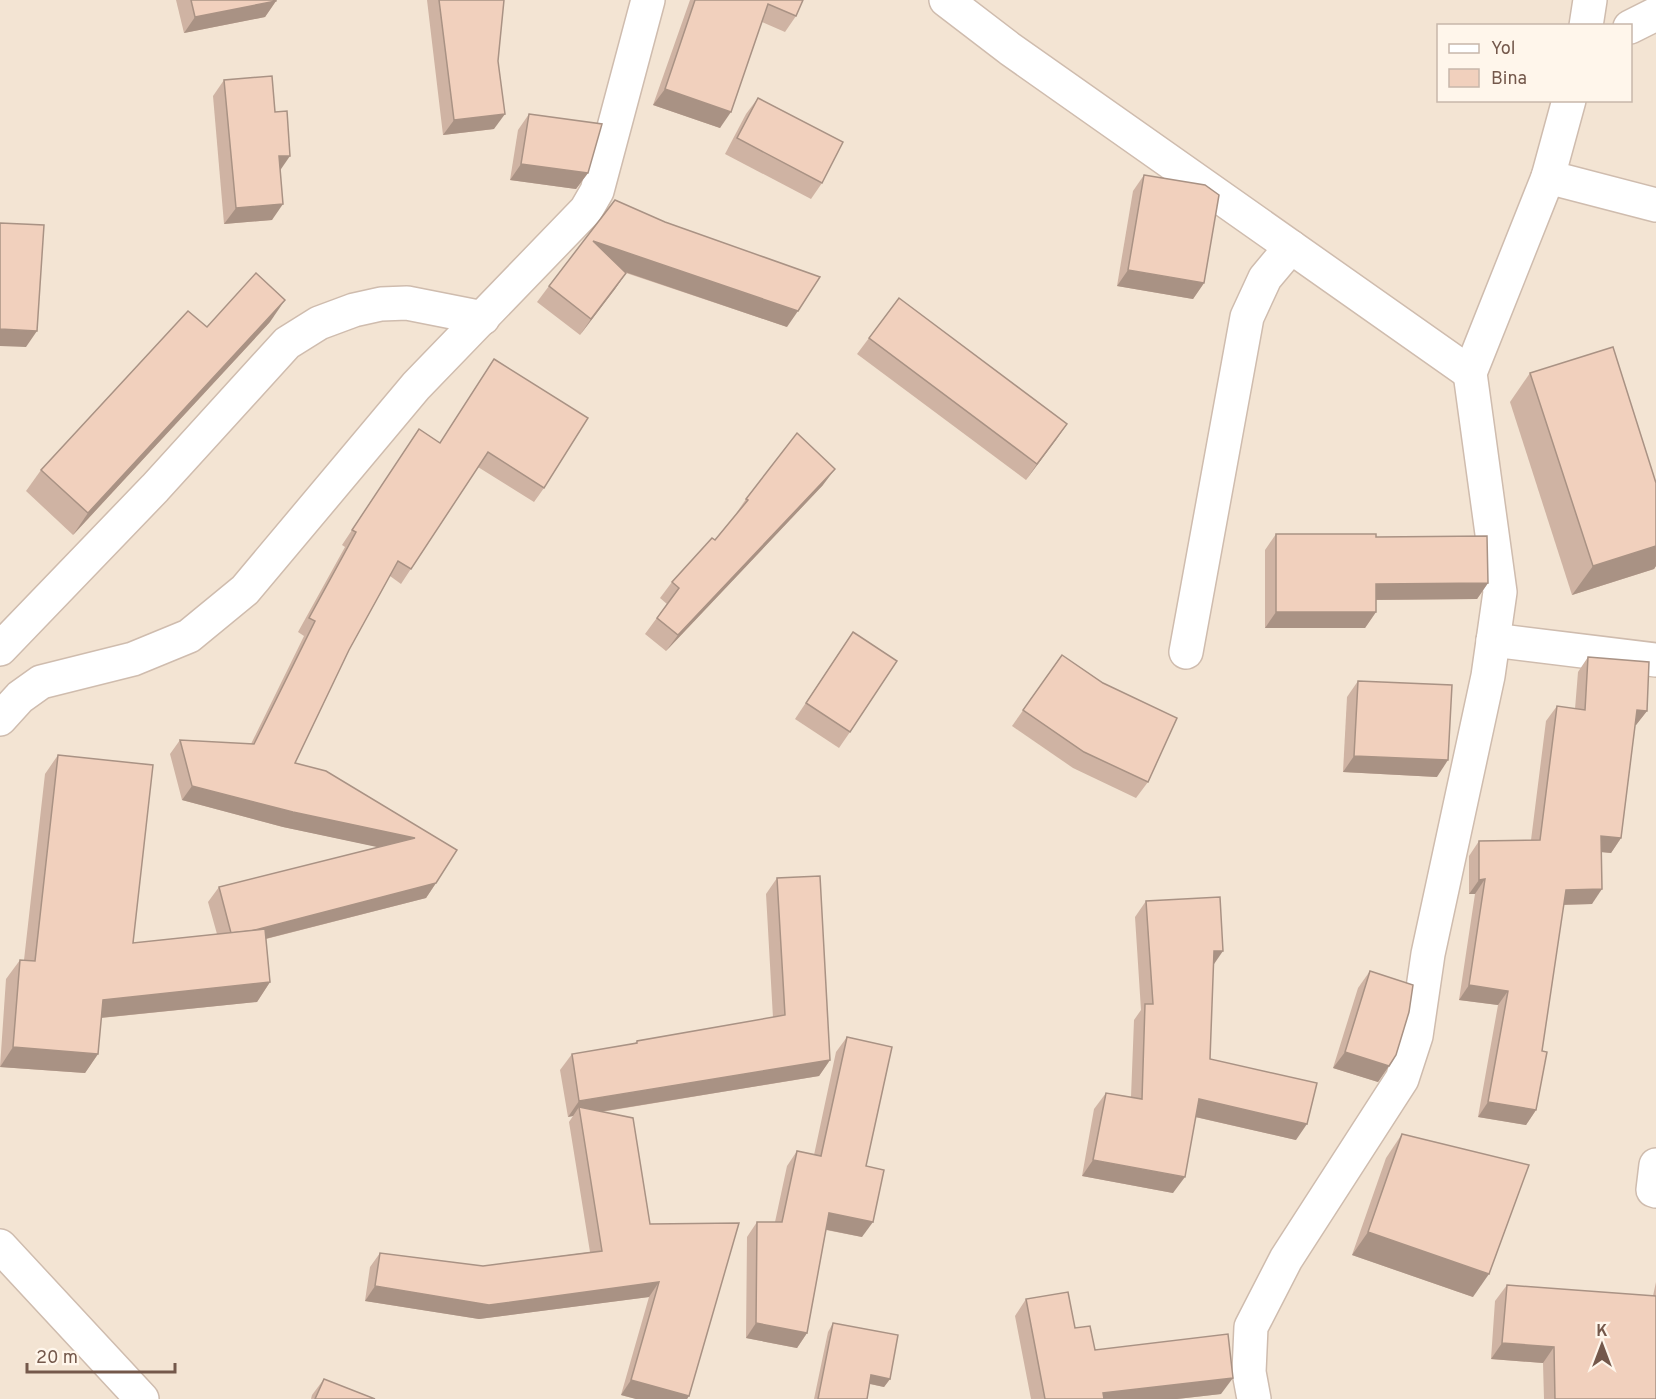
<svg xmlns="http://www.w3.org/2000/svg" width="1656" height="1399" viewBox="0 0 1656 1399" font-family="Overpass,sans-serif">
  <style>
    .residential { fill: #f3e4d3; fill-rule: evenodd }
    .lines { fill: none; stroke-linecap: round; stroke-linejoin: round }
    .minor-casing { stroke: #cfbcae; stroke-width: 36 }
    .minor { stroke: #fff; stroke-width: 33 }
    .wall { fill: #cfb3a3 }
    .shaded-wall { fill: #a99284 }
    .building { fill: #f1d0bd; stroke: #a99284; stroke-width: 1.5 }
  </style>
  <rect width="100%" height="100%" fill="#fcf2e5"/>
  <path class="residential" d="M0 0H1656V1399H0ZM1438 26H1630V100H1438Z"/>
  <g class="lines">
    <g class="minor-casing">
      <g id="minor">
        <path d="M946 0 1010 49 1470 373"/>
        <path d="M1586 26 1590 0"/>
        <path d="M1630 27 1656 14"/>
        <path d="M1548 177 1656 205"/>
        <path d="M1493 640 1656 660"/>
        <path d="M0 649 155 488 287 343 319 323 354 310 381 304 407 303 483 318"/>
        <path d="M1186 652 1247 317 1265 278 1291 247"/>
        <path d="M0 719 20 697 41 682 133 659 189 636 245 590 416 386 586 210 597 191 648 0"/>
        <path d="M1656 1165 1653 1190 1656 1191"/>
        <path d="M0 1246 142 1399"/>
        <path d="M1254 1399 1249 1372 1251 1327 1286 1259 1402 1079 1416 1036 1428 954 1488 676 1500 592 1470 373 1548 177 1569 100"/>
      </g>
    </g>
    <use href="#minor" class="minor"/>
  </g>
  <g class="wall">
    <path d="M176 0H276V1L265 17 184 33Z"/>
    <path d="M427 0H504L498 61 494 129 443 135Z"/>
    <path d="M690 0H803L796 16 785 32 762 22 720 128 653 105Z"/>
    <path d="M224 80 280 170 272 220 224 224 213 96Z"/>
    <path d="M758 98 822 183 811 199 725 154 746 114Z"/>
    <path d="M529 114 588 173 576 189 510 180 518 130Z"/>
    <path d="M1144 175 1204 283 1193 299 1117 286 1133 191Z"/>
    <path d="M615 200 787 327 626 273 615 289 580 335 537 302 549 286Z"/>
    <path d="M270 322 73 535 26 491 41 470Z"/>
    <path d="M869 338 1067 424 1026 480 857 354Z"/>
    <path d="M494 359 544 488 534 502 478 467 401 584 390 576 349 650 295 763 436 883 426 898 266 939 270 982 257 1002 101 1018 98 1054 85 1073 0 1067 6 979 20 960H24L45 774 58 755 133 943 217 934 208 902 219 887 379 847 283 827 182 800 170 754 180 740 251 744 304 636 298 632 345 547 342 545 419 429 440 443Z"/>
    <path d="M1530 373 1656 483V566L1654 569 1572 595 1510 402Z"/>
    <path d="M823 485 666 651 645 634 667 604 660 598 672 582 715 540 735 515 746 499Z"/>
    <path d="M1276 534 1376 537 1488 583 1477 599 1376 600V612L1365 628H1265V550Z"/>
    <path d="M853 632 850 732 839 748 795 719Z"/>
    <path d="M1062 655 1148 782 1136 798 1073 768 1012 726Z"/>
    <path d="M1588 657 1647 711 1636 725H1635L1621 838 1611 853 1601 852 1592 904 1563 905 1542 1051 1536 1110 1526 1125 1478 1117 1498 1005 1459 1000 1475 894H1469V856L1479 841 1531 840 1546 721 1557 706 1575 709 1578 672Z"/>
    <path d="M1358 681 1437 777 1343 772 1347 697Z"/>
    <path d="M777 878 830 1060 819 1076 601 1112 650 1224 689 1396 687 1399H636L621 1395 649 1297 479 1319 365 1301 370 1267 380 1253 483 1266 590 1252 569 1122 573 1116 568 1117 560 1070 572 1054 634 1044 637 1041 773 1018 766 894Z"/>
    <path d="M1146 901 1213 964 1210 1059 1296 1140 1195 1117 1173 1193 1082 1176 1094 1109 1106 1093 1131 1097 1134 1020 1141 1010 1135 917Z"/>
    <path d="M1370 971 1389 1066 1378 1082 1333 1068 1358 988Z"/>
    <path d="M847 1037 866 1166 862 1237 826 1230 807 1333 797 1348 746 1338 747 1237 757 1222H775L787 1166 797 1151 814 1155 836 1052Z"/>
    <path d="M1402 1134 1473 1297 1352 1255 1386 1158Z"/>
    <path d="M1656 1282V1399H1544L1543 1363 1491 1359 1495 1301 1507 1285 1653 1296Z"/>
    <path d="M1026 1299 1075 1328 1095 1350 1221 1394 1177 1399H1031L1015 1316Z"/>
    <path d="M833 1323 890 1379 884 1387 870 1384 867 1399H814L828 1332Z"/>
    <path d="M324 1379 375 1399H311L312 1395Z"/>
  </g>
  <g class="shaded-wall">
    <path d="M276 1 265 17 184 33 195 17Z"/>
    <path d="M665 89 731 112 720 128 653 105Z"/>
    <path d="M505 114 494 129 443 135 454 120Z"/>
    <path d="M279 156H290L279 172Z"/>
    <path d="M521 164 588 173 576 189 510 180Z"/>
    <path d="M283 204 272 220 224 224 236 208Z"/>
    <path d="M593 241 798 311 787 327 581 257Z"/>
    <path d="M1128 270 1204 283 1193 299 1117 286Z"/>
    <path d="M626 273 615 289 580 335 591 319Z"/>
    <path d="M285 300 270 322 73 535 88 513Z"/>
    <path d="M0 329 37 331 26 347 0 346Z"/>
    <path d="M1067 424 1056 440 1026 480 1037 464Z"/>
    <path d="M835 469 823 485 666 651 678 635Z"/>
    <path d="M1656 546V566L1654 569 1572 595 1593 566Z"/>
    <path d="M1488 583 1477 599 1365 600 1376 584Z"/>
    <path d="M1276 612H1376L1365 628H1265Z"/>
    <path d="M1637 710 1647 711 1636 725H1627Z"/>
    <path d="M1354 756 1448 760 1437 777 1343 772Z"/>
    <path d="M192 786 415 838 405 853 283 827 182 800Z"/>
    <path d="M1601 836 1621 838 1611 853 1591 851Z"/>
    <path d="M1485 879 1475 894H1469L1479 880Z"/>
    <path d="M436 883 426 898 221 950 231 936Z"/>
    <path d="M1602 889 1592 904 1555 905 1566 890Z"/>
    <path d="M1214 951H1223L1212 967Z"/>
    <path d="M270 982 257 1002 89 1019 103 1000Z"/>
    <path d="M1469 985 1508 991 1498 1005 1459 1000Z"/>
    <path d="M13 1047 98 1054 85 1073 0 1067Z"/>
    <path d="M1345 1052 1389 1066 1378 1082 1333 1068Z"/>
    <path d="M830 1060 819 1076 580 1115 579 1107 573 1116 568 1117 579 1101Z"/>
    <path d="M1199 1099 1307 1124 1296 1140 1187 1115Z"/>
    <path d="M1488 1102 1536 1110 1526 1125 1478 1117Z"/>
    <path d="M1093 1160 1185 1177 1173 1193 1082 1176Z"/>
    <path d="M829 1213 873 1222 862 1237 818 1228Z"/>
    <path d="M1368 1232 1489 1274 1473 1297 1352 1255Z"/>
    <path d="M659 1282 649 1297 479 1319 365 1301 375 1286Z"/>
    <path d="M756 1323 807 1333 797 1348 746 1338Z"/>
    <path d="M1502 1343 1554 1347 1543 1363 1491 1359Z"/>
    <path d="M871 1375 890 1379 884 1387 866 1383Z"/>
    <path d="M1233 1378 1221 1394 1177 1399H1099L1103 1393Z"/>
    <path d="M631 1380 689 1396 687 1399H636L621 1395Z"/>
  </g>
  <g class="building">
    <path d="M191 0H276V1L195 17Z"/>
    <path d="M439 0H504L498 61 505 114 454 120Z"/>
    <path d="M695 0H803L796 16 768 4 731 112 665 89Z"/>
    <path d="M272 76 275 112 287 111 290 156H279L283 204 236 208 224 80Z"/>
    <path d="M758 98 843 142 822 183 737 138Z"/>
    <path d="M529 114 602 124 588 173 521 164Z"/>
    <path d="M1144 175 1205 185 1219 195 1204 283 1128 270Z"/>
    <path d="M615 200 665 222 820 277 798 311 593 241 626 273 591 319 549 286Z"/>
    <path d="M0 223 44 225 37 331 0 329Z"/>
    <path d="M256 273 285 300 88 513 41 470 188 311 207 327Z"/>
    <path d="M899 298 1067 424 1037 464 869 338Z"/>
    <path d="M1613 347 1656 483V546L1593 566 1530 373Z"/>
    <path d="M494 359 588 418 544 488 488 452 411 569 398 561 349 650 295 763 326 771 457 850 436 883 251 931 231 933 219 887 415 838 293 812 192 786 180 740 254 744 315 621 309 618 356 532 352 530 419 429 440 443Z"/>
    <path d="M797 433 835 469 678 635 657 618 679 588 672 582 712 538 715 540 748 500 746 499Z"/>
    <path d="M1276 534H1376V537L1487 536 1488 583 1376 584V612H1276Z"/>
    <path d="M853 632 897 661 850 732 806 703Z"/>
    <path d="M1062 655 1103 683 1177 718 1148 782 1084 752 1023 710Z"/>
    <path d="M1588 657 1649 662 1647 711 1637 710 1621 838 1601 836 1602 889 1566 890 1542 1051 1547 1052 1536 1110 1488 1102 1508 991 1469 985 1485 879 1479 880V841L1540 840 1557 706 1585 710Z"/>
    <path d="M1358 681 1452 685 1448 760 1354 756Z"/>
    <path d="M58 755 153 765 133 943 265 929 270 982 103 1000 98 1054 13 1047 20 960 35 961Z"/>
    <path d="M820 876 830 1060 579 1101 572 1054 637 1043V1041L785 1015 777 878Z"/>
    <path d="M1220 897 1223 951H1214L1210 1059 1317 1083 1307 1124 1199 1099 1185 1177 1093 1160 1106 1093 1142 1099 1145 1004H1153L1146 901Z"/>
    <path d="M1370 971 1413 985 1409 1012 1396 1055 1389 1066 1345 1052Z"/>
    <path d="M847 1037 892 1047 866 1166 884 1170 873 1222 829 1213 807 1333 756 1323 757 1222H782L797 1151 821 1156Z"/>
    <path d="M579 1107 633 1118 650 1224 739 1223 689 1396 631 1380 659 1282 489 1305 375 1286 380 1253 483 1266 602 1251Z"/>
    <path d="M1402 1134 1529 1165 1489 1274 1368 1232Z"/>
    <path d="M1507 1285 1656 1296V1399H1555L1554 1347 1502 1343Z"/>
    <path d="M1068 1292 1075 1328 1090 1326 1095 1350 1228 1334 1233 1378 1103 1393 1104 1399H1045L1026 1299Z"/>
    <path d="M833 1323 898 1335 890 1379 871 1375 867 1399H818Z"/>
    <path d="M324 1379 375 1399H315Z"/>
  </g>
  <rect x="1437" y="24" width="195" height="78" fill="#fff6eb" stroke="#c7b7ab" stroke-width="1.5"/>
  <rect x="1449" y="44" width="30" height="9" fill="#ffffff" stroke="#c7b7ab" stroke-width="1.5"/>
  <text x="1491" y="54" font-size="18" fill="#74584b">Yol</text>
  <rect x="1449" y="69" width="30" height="18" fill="#f1d0bd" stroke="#c7b7ab" stroke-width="1.5"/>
  <text x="1491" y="84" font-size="18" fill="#74584b">Bina</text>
  <g transform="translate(1602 1345)" stroke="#fff6eb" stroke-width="4.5" paint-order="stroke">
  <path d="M0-4.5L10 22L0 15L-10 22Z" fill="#74584b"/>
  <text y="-9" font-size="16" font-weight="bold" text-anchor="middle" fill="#74584b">K</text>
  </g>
  <path d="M27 1363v9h148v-9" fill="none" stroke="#74584b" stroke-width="3"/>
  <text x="36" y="1363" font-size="18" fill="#74584b" stroke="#fff6eb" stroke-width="4.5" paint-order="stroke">20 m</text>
</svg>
